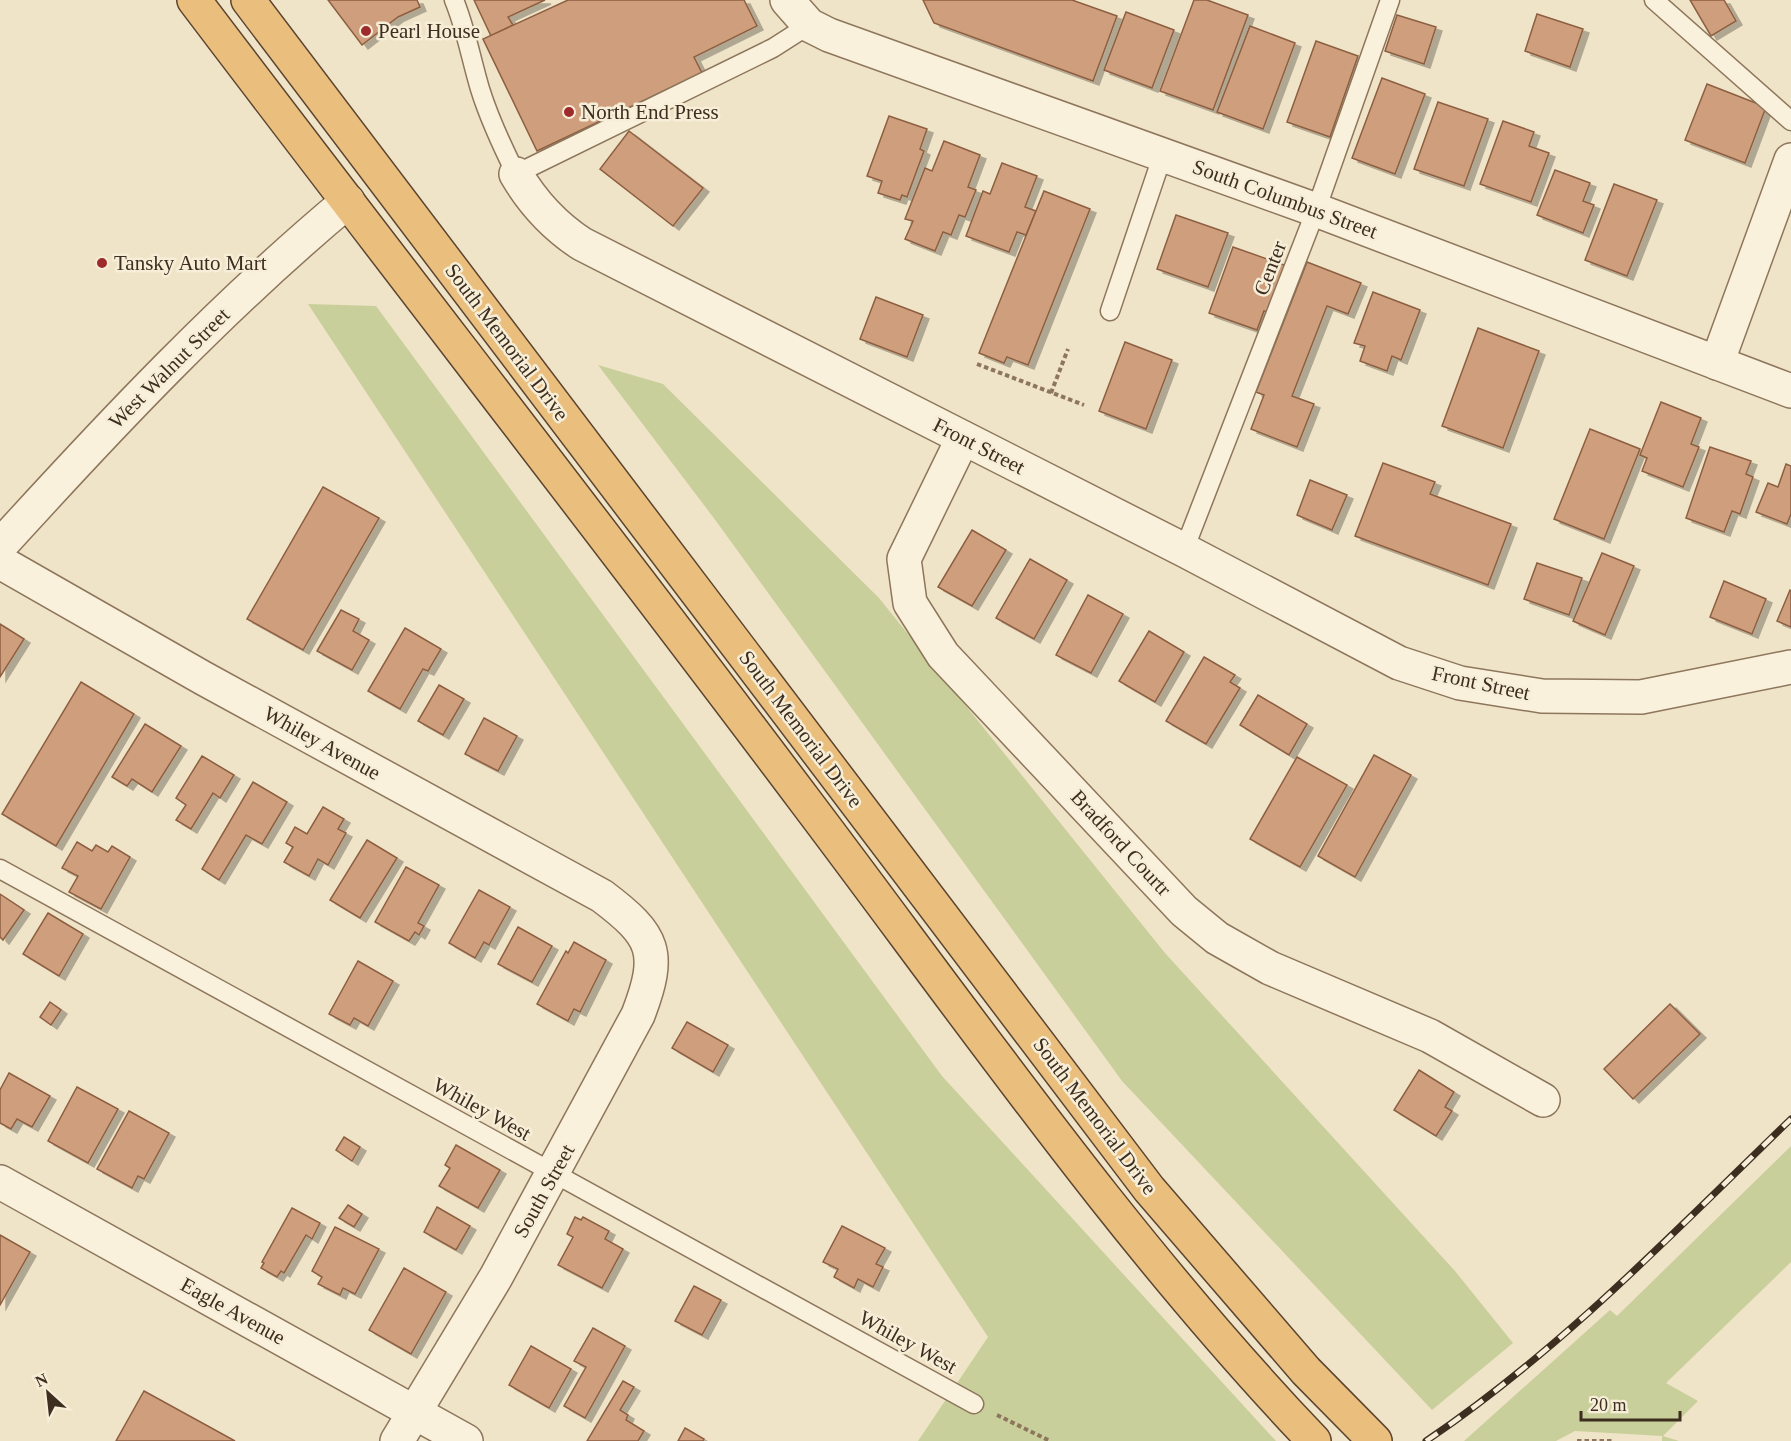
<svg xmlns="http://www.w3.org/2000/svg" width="1791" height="1441" viewBox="0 0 1791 1441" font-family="'Times New Roman',serif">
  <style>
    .green { fill: #c9cf9b }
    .building { fill: #cf9f7d; stroke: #8d5f41; stroke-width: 1.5; filter: url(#shadow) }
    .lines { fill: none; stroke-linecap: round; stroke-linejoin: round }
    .service-casing { stroke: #8d765c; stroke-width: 21 }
    .minor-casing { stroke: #8d765c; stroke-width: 36 }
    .tertiary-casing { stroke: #8d765c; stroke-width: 36 }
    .trunk-casing { stroke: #5b4430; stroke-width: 36 }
    .path { stroke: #8d765c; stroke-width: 4; stroke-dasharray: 4.5 3; stroke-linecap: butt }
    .service { stroke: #faf1dc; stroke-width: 18 }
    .minor { stroke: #faf1dc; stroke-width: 33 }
    .tertiary { stroke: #faf1dc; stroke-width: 33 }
    .trunk { stroke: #eabe7c; stroke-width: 33 }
    .rail-casing { stroke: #3d2e20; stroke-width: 7 }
    .rail { stroke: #f7eed8; stroke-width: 4.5; stroke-dasharray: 14; stroke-linecap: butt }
    .poi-dot { fill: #9e2a2b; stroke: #f7eed8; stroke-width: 2 }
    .labels { text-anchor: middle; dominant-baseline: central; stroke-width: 5; stroke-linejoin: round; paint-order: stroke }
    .poi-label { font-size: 21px; fill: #3d2e20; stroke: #f7eed8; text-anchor: start }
    .street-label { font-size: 21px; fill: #3d2e20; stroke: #f7eed8 }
  </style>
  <defs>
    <filter id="shadow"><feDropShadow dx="6" dy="4" stdDeviation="0" flood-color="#0004"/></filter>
  </defs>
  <rect width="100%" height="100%" fill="#f0e4c8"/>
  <g class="green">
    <path d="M308 304 376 306 942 1076 1276 1441H918L988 1337Z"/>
    <path d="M598 365 663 384 879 598 1165 953 1455 1271 1513 1343 1432 1410 1122 1081 716 521Z"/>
    <path d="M1791 1146V1262L1666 1383 1698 1401 1663 1436 1679 1441H1662V1436L1575 1431 1556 1441H1464L1610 1310 1617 1316Z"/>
  </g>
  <g class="building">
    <path d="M328 0H417L420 7 398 17 362 45Z"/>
    <path d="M474 0H545L508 17 513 25 491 36Z"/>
    <path d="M568 0H744L757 26 694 57 702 73 537 151 483 39Z"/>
    <path d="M923 0H1072L1117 16 1093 81 934 23Z"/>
    <path d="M1194 0H1207L1248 15 1213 110 1160 91Z"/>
    <path d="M1690 0H1724L1736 21 1711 36Z"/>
    <path d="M1126 12 1174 30 1152 88 1104 70Z"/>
    <path d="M1537 14 1583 29 1570 67 1525 51Z"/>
    <path d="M1397 15 1436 27 1424 64 1385 51Z"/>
    <path d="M1250 26 1295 43 1263 129 1217 112Z"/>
    <path d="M1316 41 1358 56 1330 137 1287 122Z"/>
    <path d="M1382 78 1425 94 1395 174 1352 158Z"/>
    <path d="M1707 84 1766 107 1745 163 1685 140Z"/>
    <path d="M1438 102 1488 119 1464 186 1414 169Z"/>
    <path d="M889 116 927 129 920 149 924 151 907 197 902 195 900 200 878 193 882 181 867 176Z"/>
    <path d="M1503 121 1534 132 1529 146 1549 153 1531 202 1480 184Z"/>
    <path d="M629 131 703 188 673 226 600 169Z"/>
    <path d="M944 141 980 155 968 187 976 190 965 217 959 215 951 235 943 232 935 251 905 239 913 221 905 219 925 168 932 171Z"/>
    <path d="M1002 163 1037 176 1025 207 1036 211 1026 235 1017 232 1009 252 966 236 983 191 990 194Z"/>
    <path d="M1555 170 1590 183 1583 201 1594 205 1583 233 1537 215Z"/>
    <path d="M1614 184 1657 200 1627 276 1585 260Z"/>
    <path d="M1044 191 1090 209 1028 365 1007 357 1004 363 979 353Z"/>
    <path d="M1176 215 1228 233 1208 287 1157 269Z"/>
    <path d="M1233 247 1287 266 1270 313 1264 311 1257 330 1209 313Z"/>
    <path d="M1307 262 1361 283 1348 314 1327 306 1292 396 1314 404 1297 447 1251 429 1264 395 1256 392Z"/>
    <path d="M1373 292 1420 310 1401 360 1392 356 1387 371 1360 361 1365 346 1354 343Z"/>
    <path d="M876 297 923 315 907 357 860 339Z"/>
    <path d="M1478 328 1539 351 1503 448 1442 426Z"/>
    <path d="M1125 342 1172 360 1146 429 1099 411Z"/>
    <path d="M1661 402 1701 418 1691 444 1699 447 1683 487 1642 471 1647 458 1640 455Z"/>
    <path d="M1590 429 1640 449 1604 539 1554 519Z"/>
    <path d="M1710 447 1751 461 1746 474 1753 477 1740 514 1732 511 1724 532 1686 518Z"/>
    <path d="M1383 463 1435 482 1430 494 1511 524 1488 585 1355 536Z"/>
    <path d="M1786 464 1791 466V514L1787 524 1756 512 1768 483 1778 487Z"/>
    <path d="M1310 480 1347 495 1332 530 1297 515Z"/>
    <path d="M323 487 379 518 303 650 247 619Z"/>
    <path d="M972 530 1006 550 972 606 938 587Z"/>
    <path d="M1602 553 1634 566 1605 635 1573 621Z"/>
    <path d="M1030 559 1067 580 1034 639 996 618Z"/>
    <path d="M1537 563 1582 578 1569 615 1524 599Z"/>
    <path d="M1724 581 1766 599 1752 634 1710 617Z"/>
    <path d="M1790 590 1791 591V627L1777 621Z"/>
    <path d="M1088 595 1123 614 1091 673 1056 655Z"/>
    <path d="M341 610 359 619 353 631 369 640 352 670 317 651Z"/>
    <path d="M0 624 24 639 0 677Z"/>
    <path d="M405 628 441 649 428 671 423 669 400 709 368 691Z"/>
    <path d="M1149 631 1184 652 1155 702 1119 681Z"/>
    <path d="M1204 657 1235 675 1230 682 1240 688 1206 744 1166 721Z"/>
    <path d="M81 682 134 714 56 846 2 814Z"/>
    <path d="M439 685 464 699 443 735 418 721Z"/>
    <path d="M1258 695 1307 724 1289 755 1240 725Z"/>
    <path d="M484 718 517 736 498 771 465 754Z"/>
    <path d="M145 724 181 746 152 792 132 779 127 786 112 777Z"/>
    <path d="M1374 755 1411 775 1355 877 1318 856Z"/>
    <path d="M202 756 234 775 220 798 213 793 191 829 176 820 186 805 176 798Z"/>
    <path d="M1297 757 1347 785 1300 867 1250 839Z"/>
    <path d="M253 782 287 802 262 844 246 835 219 880 202 869Z"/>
    <path d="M323 807 344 819 338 829 346 833 328 865 318 859 309 876 284 862 293 847 286 843 295 827 307 834Z"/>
    <path d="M367 840 397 858 360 918 330 900Z"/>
    <path d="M77 842 92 851 96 845 108 852 112 846 130 857 101 909 69 892 78 876 62 868Z"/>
    <path d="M406 867 439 885 418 923 424 926 419 935 415 932 409 941 375 922Z"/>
    <path d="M479 890 510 907 489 945 484 942 475 958 449 943Z"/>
    <path d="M0 894 24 910 3 940 0 937Z"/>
    <path d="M48 913 83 934 59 976 23 954Z"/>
    <path d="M518 927 552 946 532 982 498 964Z"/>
    <path d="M574 942 606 960 580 1012 574 1009 568 1021 537 1004 566 951 568 953Z"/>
    <path d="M358 961 393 981 368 1026 354 1018 350 1025 329 1014Z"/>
    <path d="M50 1002 61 1010 51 1025 40 1017Z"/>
    <path d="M1670 1004 1700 1034 1633 1099 1604 1069Z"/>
    <path d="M687 1022 728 1045 713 1072 672 1048Z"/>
    <path d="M1419 1070 1454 1092 1445 1107 1452 1111 1436 1136 1394 1110Z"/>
    <path d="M9 1073 50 1096 32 1127 17 1119 11 1129 0 1123V1090Z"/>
    <path d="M77 1087 118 1109 88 1163 48 1141Z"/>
    <path d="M129 1111 169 1133 144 1179 138 1176 132 1188 97 1169Z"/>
    <path d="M344 1137 360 1147 352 1161 336 1150Z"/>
    <path d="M456 1145 500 1170 478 1208 439 1186 450 1168 445 1165Z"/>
    <path d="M348 1205 362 1214 354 1227 339 1218Z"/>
    <path d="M437 1207 470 1226 456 1250 424 1232Z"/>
    <path d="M292 1208 320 1223 312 1239 306 1235 284 1273 281 1271 277 1277 261 1268 264 1263 262 1262Z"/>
    <path d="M575 1217 581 1220 583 1217 609 1231 605 1239 623 1249 602 1288 558 1265 573 1237 567 1234Z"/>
    <path d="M842 1226 885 1248 876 1264 883 1267 873 1287 858 1279 854 1288 834 1277 838 1269 823 1262Z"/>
    <path d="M335 1227 379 1249 355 1294 343 1288 340 1295 318 1284 322 1277 312 1271Z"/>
    <path d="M0 1235 30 1252 0 1305Z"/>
    <path d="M404 1268 446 1292 411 1354 369 1330Z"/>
    <path d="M694 1286 721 1300 702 1335 675 1321Z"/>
    <path d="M593 1328 625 1346 585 1418 564 1406 586 1367 574 1361Z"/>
    <path d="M531 1346 571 1369 549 1408 509 1385Z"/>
    <path d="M623 1381 634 1387 620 1410 628 1415 626 1420 644 1431 638 1441H587Z"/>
    <path d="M144 1391 235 1441H116Z"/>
    <path d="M685 1428 704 1439 703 1441H678Z"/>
  </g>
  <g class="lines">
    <g class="service-casing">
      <g id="service">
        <path d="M454 0C466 29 471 59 480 89 489 118 502 146 516 174L773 48 809 25"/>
        <path d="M1654 0 1791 121"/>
        <path d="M1110 311 1163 154"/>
        <path d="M1184 550 1316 210 1390 0"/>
        <path d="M0 869 974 1404"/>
      </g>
    </g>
    <g class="minor-casing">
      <g id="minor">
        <path d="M516 174C533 203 553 225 582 244L1184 550 1399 663 1460 683 1542 696 1641 697 1791 667"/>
        <path d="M1717 363 1791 160"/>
        <path d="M963 438 904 559 910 603 943 655 1184 911 1217 938 1270 968 1430 1036 1543 1100"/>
        <path d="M0 546C110 425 222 306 348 201"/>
        <path d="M0 562 203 678 602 896C655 936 662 952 638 1015L496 1277 397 1441"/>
        <path d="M0 1182 466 1441"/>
      </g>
    </g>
    <g class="tertiary-casing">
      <path id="tertiary" d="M787 0 809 25 829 35 1316 210 1791 391"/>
    </g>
    <g class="trunk-casing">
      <g id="trunk">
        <path d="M194 0C397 268 604 533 806 802 970 1019 1126 1244 1314 1441"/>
        <path d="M248 0 1149 1189 1306 1371 1375 1441"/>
      </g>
    </g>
    <g class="path">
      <path d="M977 364 1084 405"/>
      <path d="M1051 393 1068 349"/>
      <path d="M997 1415 1050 1441"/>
      <path d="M1577 1441H1612"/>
    </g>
    <use href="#service" class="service"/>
    <use href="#minor" class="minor"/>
    <use href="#tertiary" class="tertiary"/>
    <use href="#trunk" class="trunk"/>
    <g class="rail-casing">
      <path id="rail" d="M1426 1441C1561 1350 1674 1232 1791 1119"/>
    </g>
    <use href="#rail" class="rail"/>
  </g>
  <g class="poi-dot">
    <circle cx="366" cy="31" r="6"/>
    <circle cx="569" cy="112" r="6"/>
    <circle cx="102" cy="263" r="6"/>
  </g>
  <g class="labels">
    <g class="poi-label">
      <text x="378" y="31">Pearl House</text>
      <text x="581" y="112">North End Press</text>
      <text x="114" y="263">Tansky Auto Mart</text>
    </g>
    <g class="street-label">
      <text transform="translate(1285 199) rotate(20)">South Columbus Street</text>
      <text transform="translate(1270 268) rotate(-69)">Center</text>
      <text transform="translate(507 342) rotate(53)">South Memorial Drive</text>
      <text transform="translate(169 368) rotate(-45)">West Walnut Street</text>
      <text transform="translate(979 446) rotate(27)">Front Street</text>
      <text transform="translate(1481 683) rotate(12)">Front Street</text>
      <text transform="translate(801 729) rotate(53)">South Memorial Drive</text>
      <text transform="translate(322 743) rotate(29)">Whiley Avenue</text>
      <text transform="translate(1121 843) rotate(47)">Bradford Courtr</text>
      <text transform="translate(482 1109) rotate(29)">Whiley West</text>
      <text transform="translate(1095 1116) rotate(53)">South Memorial Drive</text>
      <text transform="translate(544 1191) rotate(-61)">South Street</text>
      <text transform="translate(233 1311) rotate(29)">Eagle Avenue</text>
      <text transform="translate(908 1342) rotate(29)">Whiley West</text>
    </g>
  </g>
  <g transform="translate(48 1393) rotate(333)" stroke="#f7eed8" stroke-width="4.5" paint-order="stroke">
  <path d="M0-4.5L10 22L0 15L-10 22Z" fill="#3d2e20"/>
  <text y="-9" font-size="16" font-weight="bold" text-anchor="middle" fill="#3d2e20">N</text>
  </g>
  <path d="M1581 1411v9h99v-9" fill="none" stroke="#3d2e20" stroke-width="3"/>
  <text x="1590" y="1411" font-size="18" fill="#3d2e20" stroke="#f7eed8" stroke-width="4.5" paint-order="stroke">20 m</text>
</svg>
